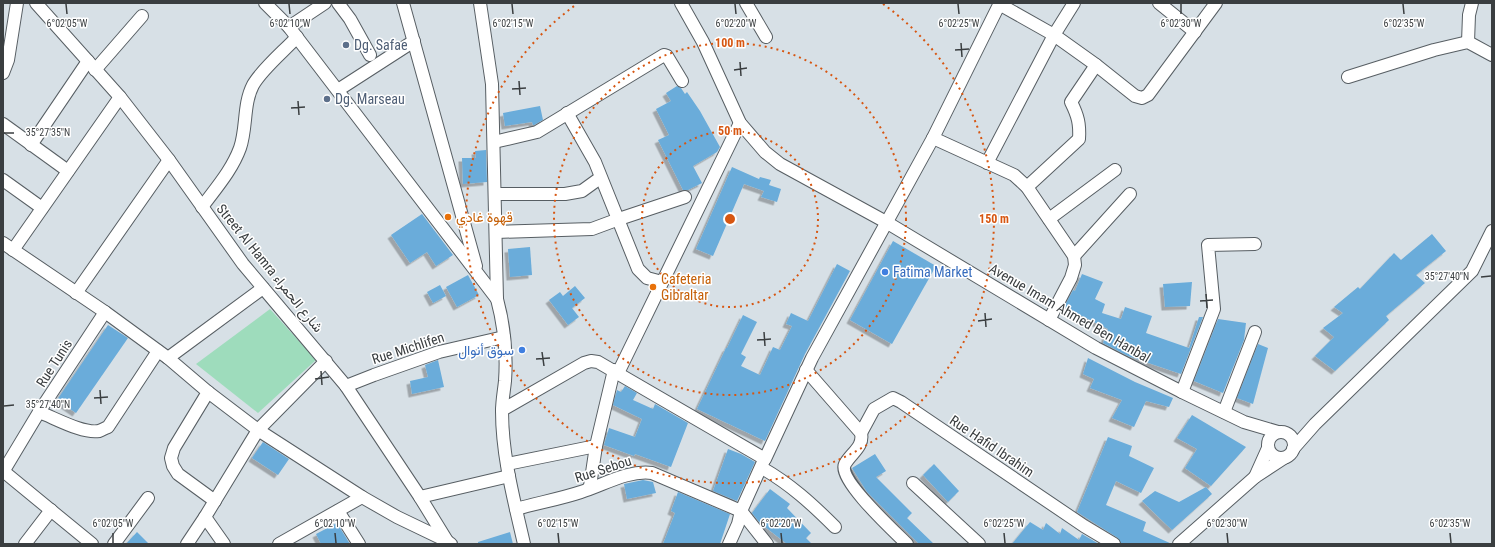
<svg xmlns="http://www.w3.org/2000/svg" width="1495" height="547" viewBox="0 0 1495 547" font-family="'Roboto Condensed',Vazirmatn,sans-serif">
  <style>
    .green { fill: #9edcbc }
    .building { fill: #6aacda; filter: url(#shadow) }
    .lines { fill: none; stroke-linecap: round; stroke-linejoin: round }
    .minor-casing { stroke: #575e63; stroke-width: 14 }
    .minor { stroke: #fff; stroke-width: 12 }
    .ticks { fill: none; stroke: #3a3e40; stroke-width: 1.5 }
    .ring { fill: none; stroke: #d75611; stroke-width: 2; stroke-dasharray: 2 4 }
    .service-dot { fill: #5c6f8a; stroke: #fff; stroke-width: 1.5 }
    .food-dot { fill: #e8710a; stroke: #fff; stroke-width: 1.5 }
    .shop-dot { fill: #3f7fe0; stroke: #fff; stroke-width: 1.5 }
    .labels { text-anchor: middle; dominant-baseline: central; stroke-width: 3; stroke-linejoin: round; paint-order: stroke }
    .service-label { font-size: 14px; fill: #4e5e75; stroke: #fff; text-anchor: start }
    .food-label { font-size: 14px; fill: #c56008; stroke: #fff; text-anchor: start }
    .street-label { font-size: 14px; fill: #3a3e40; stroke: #fff }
    .shop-label { font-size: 14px; fill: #366cbe; stroke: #fff; text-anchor: start }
    .ticks-label { font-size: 10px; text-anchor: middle; fill: #3a3e40; stroke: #fff; stroke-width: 3; stroke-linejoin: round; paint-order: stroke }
    .centre { fill: #d75611; stroke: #fff; stroke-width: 2 }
    .ring-label { font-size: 12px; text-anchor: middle; font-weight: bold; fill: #d75611; stroke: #fff; stroke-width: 3; stroke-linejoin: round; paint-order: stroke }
  </style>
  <defs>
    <filter id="shadow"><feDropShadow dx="-3.5" dy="3.5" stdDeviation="0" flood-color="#0004"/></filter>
  </defs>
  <rect width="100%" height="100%" fill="#d7e0e6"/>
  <path class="green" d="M270 309 316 360 258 413 196 364Z"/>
  <g class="building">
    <path d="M677 86 681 88 685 94 687 92 700 111 720 147 717 152 693 166 702 183 688 190H683L658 140 669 135 656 109 671 101 666 93Z"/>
    <path d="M540 106 543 120 534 125H533L532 122 505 126 503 113Z"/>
    <path d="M486 150 487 182 463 184 462 158H476L475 151Z"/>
    <path d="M732 167 759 179 760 177 771 180 769 185 781 189 777 202 761 197 764 191 744 184 713 256 696 249Z"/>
    <path d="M422 214 453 255 436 266 427 252 410 263 391 235Z"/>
    <path d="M1432 234 1446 251 1416 275 1425 283 1386 316 1389 320 1335 371 1315 356 1334 337 1323 328 1343 313 1334 307 1358 287 1360 289 1394 253 1401 260Z"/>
    <path d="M893 241 936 266 892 344 850 320Z"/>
    <path d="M530 247 532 275 510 277 508 249Z"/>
    <path d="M837 264 850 271 805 354 765 441 697 409 726 348H727L743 315 757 322 741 354 746 357 741 366 760 375 773 347 780 350 792 326 786 324 791 313 808 321Z"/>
    <path d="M1082 274 1103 282 1095 299 1105 304 1102 313 1121 319 1125 307 1152 316 1146 333 1189 348 1199 317H1203L1181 374 1128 356 1103 343 1108 329 1064 307 1073 290 1075 291Z"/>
    <path d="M468 275 479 295 457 307 446 287Z"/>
    <path d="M1192 282 1190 306 1165 307 1163 284Z"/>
    <path d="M440 285 446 296 433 303 427 292Z"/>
    <path d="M575 286 585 298 572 308 579 317 568 325 549 300 560 292 563 296Z"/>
    <path d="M1218 319 1246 323 1244 340 1223 393 1194 381Z"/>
    <path d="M108 325 128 338 76 413 57 400Z"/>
    <path d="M1258 344 1268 348 1253 404 1237 398Z"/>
    <path d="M1088 358 1135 382 1173 398 1169 407 1146 401 1134 427 1112 418 1122 400 1090 388 1094 379 1083 374Z"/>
    <path d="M438 360 444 387 412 394 410 381 428 377 425 365Z"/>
    <path d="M625 386 637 393 633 400 653 409 655 404 688 423 671 467 635 454 634 456 604 445 609 428 635 437 642 419 613 405 617 390 621 392Z"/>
    <path d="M1192 415 1246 447 1211 486 1185 468 1197 449 1177 438Z"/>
    <path d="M1108 437 1132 446 1129 456 1154 468 1141 493 1116 481 1106 505 1146 522 1143 531 1172 544H1121L1118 538 1077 512Z"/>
    <path d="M263 442 289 459 278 475 252 458Z"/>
    <path d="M728 449 741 454 755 462 737 501 713 491Z"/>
    <path d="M875 454 886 471 876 477 912 513 907 518 934 544H919L867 492 852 468Z"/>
    <path d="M934 464 959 491 948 502 923 475Z"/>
    <path d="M643 480 653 482 656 493 627 499 624 484Z"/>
    <path d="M1206 487 1212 494 1172 530 1142 501 1155 491 1179 502Z"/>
    <path d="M770 489 790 504 787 508 811 533 806 538 812 544H787L760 523 752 513Z"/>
    <path d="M678 492 730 514 720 544H663L675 513 671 511Z"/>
    <path d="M1030 522 1043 530 1046 523 1060 534 1062 528 1079 540 1082 534 1099 544H1012Z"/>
    <path d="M337 523 350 544H321L316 534Z"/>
    <path d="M137 532 149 544H126Z"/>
    <path d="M510 532 513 544H478V542Z"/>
  </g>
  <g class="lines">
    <g class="minor-casing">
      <g id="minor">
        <path d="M36 3 120 97 169 160 243 264 346 386 420 497 447 541 451 544"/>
        <path d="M265 3 289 27 497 299C504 325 507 353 505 381 504 391 502 401 502 411 502 456 514 500 524 544"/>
        <path d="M338 3 350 19 370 55"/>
        <path d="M403 3 476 266"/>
        <path d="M480 3 492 84 497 299"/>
        <path d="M681 3 703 42 740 123 765 152 780 164 886 222 1096 348 1182 392 1244 422 1278 432"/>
        <path d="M746 3 766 37"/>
        <path d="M1159 3 1195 32"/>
        <path d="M999 4 1054 35 1096 65 1135 96 1142 98 1148 95 1216 3"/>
        <path d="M289 27 325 3"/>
        <path d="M1468 42 1469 15 1472 3"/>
        <path d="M95 70 142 16"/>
        <path d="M3 73 8 60 17 3"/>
        <path d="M1348 77 1434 50 1468 42 1492 55"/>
        <path d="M338 90 414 41"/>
        <path d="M567 113 595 162 638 269 647 278 662 282"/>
        <path d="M3 124 68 171"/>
        <path d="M933 138 1014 175 1027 187 1074 256 1075 265 1071 278 1049 320"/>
        <path d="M494 142 537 132 664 55 667 56 682 81"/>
        <path d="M31 145 88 61"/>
        <path d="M987 163 1054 35 1074 3"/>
        <path d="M3 180 42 208"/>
        <path d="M1027 187 1079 139C1080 124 1078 116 1071 102L1096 65"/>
        <path d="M495 194H565L582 191 600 178"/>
        <path d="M202 207C216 188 232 170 240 148 247 128 243 104 253 85 262 69 284 51 297 37"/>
        <path d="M1049 219 1115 170"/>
        <path d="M496 232 592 229 619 219 685 197"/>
        <path d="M3 243 105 312 168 358 208 392 258 430 362 497 397 517 447 541"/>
        <path d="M13 250 120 97"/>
        <path d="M1074 256 1130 194"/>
        <path d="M76 293 169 160"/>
        <path d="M168 358 263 288"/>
        <path d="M806 370 861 433C864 447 851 453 845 464 837 479 895 532 907 544"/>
        <path d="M618 373 740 123"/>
        <path d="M346 386 374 375 439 352 504 337"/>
        <path d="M208 392 174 448 171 458 173 466 178 474 215 501"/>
        <path d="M1182 392 1214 309 1208 245 1255 244"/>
        <path d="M502 410 584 363 591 361 598 362 765 459 812 358 933 138 1000 3"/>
        <path d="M39 412C55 418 83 434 99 431 102 430 105 428 108 427L158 351"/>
        <path d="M1224 412 1255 332"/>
        <circle cx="1281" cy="445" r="13"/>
        <path d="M861 433 874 409 893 398 901 402 1084 526 1114 544"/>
        <path d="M1293 449 1315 424 1472 271 1492 231"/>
        <path d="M507 464 596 446"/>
        <path d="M762 468C790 484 812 504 835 527"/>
        <path d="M3 471 92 544"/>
        <path d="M3 472 39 412 105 312"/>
        <path d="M1255 477 1268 448"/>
        <path d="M913 483 979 544"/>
        <path d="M588 489 590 486 596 446 614 370"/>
        <path d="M420 497 509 476"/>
        <path d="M516 509C537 503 560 499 581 492 604 485 627 470 652 473L741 511 767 544"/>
        <path d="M338 511 359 544"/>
        <path d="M25 544 51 510"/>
        <path d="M114 544 148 498"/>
        <path d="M187 544 205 517"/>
        <path d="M224 544 205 517 258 430 326 361"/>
        <path d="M279 544 362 497"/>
        <path d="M729 544 738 524 741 511 764 460"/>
        <path d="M1179 544 1255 477 1284 458"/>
      </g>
    </g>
    <use href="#minor" class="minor"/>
  </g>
  <path class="ticks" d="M66 4 67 14M289 4 290 14M512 4 513 14M735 4 736 14M958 4 959 14M1181 4V14M1403 4 1404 14M961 43 962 57M955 50 969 49M740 62 741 76M734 70 747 68M519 81 520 95M512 89 526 88M298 101 299 115M291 108 305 107M4 133H14M1481 277 1491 276M1206 294 1207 308M1200 301 1213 300M985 313 986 327M978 321 992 319M764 332 765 346M757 340 771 339M542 352 544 366M536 359 550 358M321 371 322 385M315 379 329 377M100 390 101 404M94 398 108 397M4 406 14 405M113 533V543M335 533 336 543M558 533 559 543M781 533 782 543M1004 533 1005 543M1227 533 1228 543M1450 533 1451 543"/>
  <g class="ring">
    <circle cx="730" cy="219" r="88"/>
    <circle cx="730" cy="219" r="176"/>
    <path d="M883 4A264 264 0 1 1 577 4"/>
  </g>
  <g class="service-dot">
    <circle cx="346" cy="45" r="4"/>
    <circle cx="327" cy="99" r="4"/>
  </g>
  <g class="food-dot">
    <circle cx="448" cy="217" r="4"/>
    <circle cx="653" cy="287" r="4"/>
  </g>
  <g class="shop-dot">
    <circle cx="885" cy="272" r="4"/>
    <circle cx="522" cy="350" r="4"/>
  </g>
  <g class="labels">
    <g class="service-label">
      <text x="354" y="45">Dg. Safae</text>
      <text x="335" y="99">Dg. Marseau</text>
    </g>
    <g class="food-label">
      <text x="456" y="217">قهوة غادي</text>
      <text x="661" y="279">Cafeteria<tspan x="661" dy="16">Gibraltar</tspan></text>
    </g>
    <g class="street-label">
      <text transform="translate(270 268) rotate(51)">Street Al Hamra شارع الحمراء</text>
      <text transform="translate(1070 313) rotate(30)">Avenue Imam Ahmed Ben Hanbal</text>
      <text transform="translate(408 348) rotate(-18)">Rue Michlifen</text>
      <text transform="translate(54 363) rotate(-57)">Rue Tunis</text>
      <text transform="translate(992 446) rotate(34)">Rue Hafid Ibrahim</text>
      <text transform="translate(603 469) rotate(-18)">Rue Sebou</text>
    </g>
    <g class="shop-label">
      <text x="893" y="272">Fatima Market</text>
      <text x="514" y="350" text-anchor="end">سوق أنوال</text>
    </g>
  </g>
  <g class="ticks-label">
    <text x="67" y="27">6°02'05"W</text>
    <text x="290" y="27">6°02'10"W</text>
    <text x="513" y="27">6°02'15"W</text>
    <text x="736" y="27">6°02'20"W</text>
    <text x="959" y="27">6°02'25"W</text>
    <text x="1181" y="27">6°02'30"W</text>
    <text x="1404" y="27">6°02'35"W</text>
    <text x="48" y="136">35°27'35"N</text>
    <text x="1447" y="280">35°27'40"N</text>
    <text x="48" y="408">35°27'40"N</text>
    <text x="113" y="527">6°02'05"W</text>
    <text x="335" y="527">6°02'10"W</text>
    <text x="558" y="527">6°02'15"W</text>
    <text x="781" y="527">6°02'20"W</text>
    <text x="1004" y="527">6°02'25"W</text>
    <text x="1227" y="527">6°02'30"W</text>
    <text x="1450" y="527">6°02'35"W</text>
  </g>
  <circle cx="730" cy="219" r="6" class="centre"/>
  <g class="ring-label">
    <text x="730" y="47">100 m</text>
    <text x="730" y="135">50 m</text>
    <text x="994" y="223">150 m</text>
  </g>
  <rect width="1495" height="547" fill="none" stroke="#3a3e40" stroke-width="8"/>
</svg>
